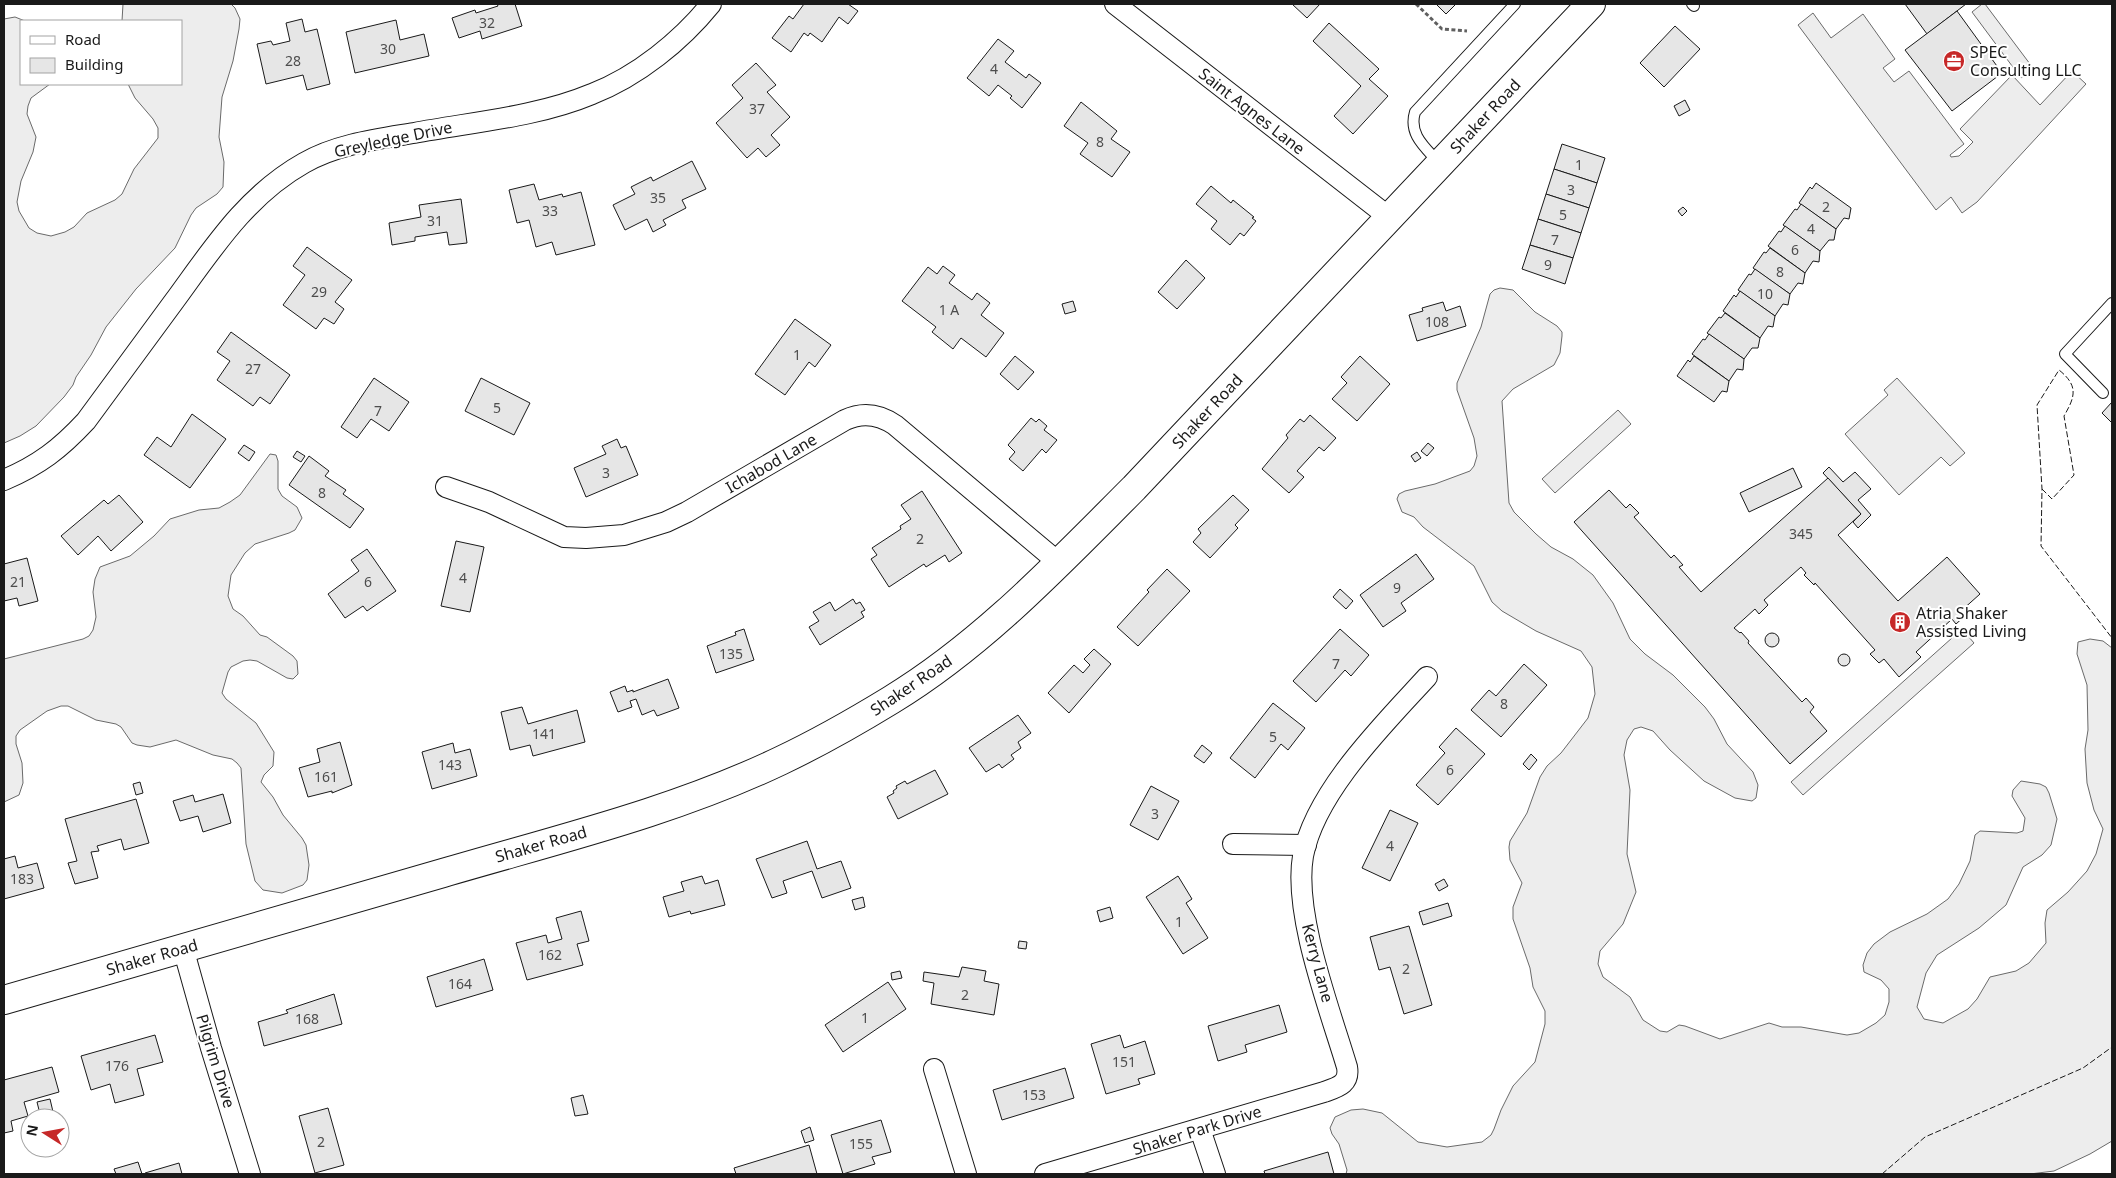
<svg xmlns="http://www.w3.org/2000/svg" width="2116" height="1178" viewBox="0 0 2116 1178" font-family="'Noto Sans',sans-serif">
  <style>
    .built { fill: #ededed; stroke: #6a6a6a }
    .building { fill: #e6e6e6; stroke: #1a1a1a }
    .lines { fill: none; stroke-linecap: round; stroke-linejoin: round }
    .lane-casing { stroke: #1a1a1a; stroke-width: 12 }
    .street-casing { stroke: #1a1a1a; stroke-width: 22 }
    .secondary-casing { stroke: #1a1a1a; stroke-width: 30 }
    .path { stroke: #5f5f5f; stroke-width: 3; stroke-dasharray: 4 2.5; stroke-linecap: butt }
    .lane { stroke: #fff; stroke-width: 10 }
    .street { stroke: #fff; stroke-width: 20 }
    .secondary { stroke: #fff; stroke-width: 28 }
    .fence { stroke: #1a1a1a; stroke-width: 1; stroke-dasharray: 6 2.5; stroke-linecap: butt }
    .labels { text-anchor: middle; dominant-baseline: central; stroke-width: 4; stroke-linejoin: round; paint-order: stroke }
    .number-label { font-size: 14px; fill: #4d4d4d }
    .poi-label { font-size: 16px; fill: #1a1a1a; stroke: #fff; text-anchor: start }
    .street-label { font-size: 16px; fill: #1a1a1a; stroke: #fff }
  </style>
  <rect width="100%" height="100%" fill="#fff"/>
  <g class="built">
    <path d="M123 4H231L235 8 240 19 239 29 233 61 222 97 219 137 224 162 223 187 217 194 196 208 191 215 175 248 136 289 106 327 91 355 76 377 73 385 64 397 36 426 20 436 4 443V19L15 17 25 21H21V84H50L31 98 28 106 27 114 36 137 33 152 21 181 17 202 19 211 29 228 37 233 51 236 65 232 74 227 87 213 115 200 122 194 134 169 158 138V128L153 119 135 98 128 84H181V21H122Z"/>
    <path d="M1982 4H1985L2033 68 2021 78 1972 12Z"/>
    <path d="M1813 13 1831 38 1863 14 1895 59 1883 68 1894 82 1909 71 1964 144 1950 155 1951 157 1959 156 1973 142 1960 129 2012 75 2040 105 2072 71 2086 84 1977 202 1962 213 1951 197 1936 210 1798 25Z"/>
    <path d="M1500 288 1513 290 1535 312 1557 326 1562 332V336L1560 353 1554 365 1513 389 1502 401 1509 503 1514 512 1536 534 1551 547 1573 559 1593 575 1613 603 1630 639 1645 654 1673 675 1705 707 1714 719 1727 744 1753 772 1758 785 1756 798 1752 801 1735 798 1704 781 1670 750 1653 731 1641 727 1634 729 1627 740 1624 755 1630 790 1627 854 1636 892 1623 924 1600 951 1598 964 1603 977 1630 997 1643 1020 1660 1031 1667 1032 1679 1025 1685 1026 1720 1039 1769 1023 1782 1027H1801L1847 1035 1859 1033 1876 1023 1885 1015 1889 1002V989L1881 980 1864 972 1863 965 1867 953 1874 944 1890 932 1927 914 1948 899 1959 884 1970 861 1975 835 1980 831 2017 833 2023 831 2025 818 2012 796 2013 790 2021 781 2040 784 2046 787 2049 793 2057 819 2051 845 2042 855 2023 867 2006 905 1979 928 1937 955 1926 973 1917 1007 1924 1019 1943 1023 1968 1009 1977 999 1990 977 2016 971 2029 963 2046 943 2045 923 2047 910 2068 892 2087 871 2096 854 2103 829 2094 810 2087 783 2085 749 2088 730 2087 685 2077 654 2078 642 2090 639 2103 641 2112 648V1141L2090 1154 2054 1171 2030 1174H1346L1347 1170 1339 1144 1332 1134 1330 1128 1335 1117 1351 1110 1363 1109 1382 1113 1418 1142 1447 1147 1482 1142 1491 1135 1494 1129 1501 1110 1513 1086 1535 1062 1545 1024V1011L1533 987 1530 968 1513 919V907L1522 883 1510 860 1509 847 1510 841 1527 813 1540 777 1547 766 1561 753 1588 718 1595 694 1592 667 1581 651 1536 631 1502 611 1492 602 1474 566 1423 527 1414 517 1402 512 1397 499 1399 494 1405 491 1435 484 1470 471 1474 466 1477 456 1474 438 1457 390V383L1481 327 1490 294 1494 290Z"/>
    <path d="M1897 378 1965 453 1950 466 1941 457 1899 495 1845 434 1888 395 1884 390Z"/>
    <path d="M1618 410 1631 424 1555 493 1542 479Z"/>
    <path d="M270 454 276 455 278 461V489L282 496 297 507 302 518 295 530 289 533 255 544 245 553 231 575 228 596 233 609 243 616 260 635 267 637 293 656 297 661 298 674 293 679 287 678 257 661 250 660 243 661 231 667 228 672 222 693 226 699 256 723 274 752 273 766 264 775 261 782 273 797 283 815 302 838 306 845 309 865 307 880 303 885 282 893 263 890 255 881 246 844 241 768 237 763 232 759 213 755 176 740 150 747 137 745 132 743 121 727 116 724 96 720 68 706H61L47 711 20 730 16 736V744L22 763 23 783 19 795 4 802V659L83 639 89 636 93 630 96 617 93 592 95 579 100 567 130 556 154 536 170 519 199 510 219 508 230 502 240 495Z"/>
    <path d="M1962 629 1974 643 1803 795 1791 782Z"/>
  </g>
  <g class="building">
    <path d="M497 4H515L522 26 482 39 480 31 459 38 452 18 475 10 476 13 498 6Z"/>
    <path d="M804 4H848L858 11 848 24 839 17 822 42 810 33 808 36 804 33 791 52 772 38 789 16 793 19Z"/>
    <path d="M1292 4H1320L1307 18Z"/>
    <path d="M1436 4H1456L1446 14Z"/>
    <path d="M1905 4H1966L1927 34Z"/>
    <path d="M1957 11 2002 73 1952 111 1905 50Z"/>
    <path d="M302 19 305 32 317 29 330 84 307 90 303 75 266 84 257 44 271 41 273 45 290 41 286 23Z"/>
    <path d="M396 20 400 40 424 34 429 56 355 73 346 32Z"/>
    <path d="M1329 23 1379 69 1369 79 1388 96 1353 134 1334 116 1361 86 1313 41Z"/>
    <path d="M1675 26 1700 49 1664 87 1640 63Z"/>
    <path d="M998 39 1014 51 1005 62 1026 78 1029 74 1041 83 1022 108 1010 98 1012 96 998 85 989 96 967 78Z"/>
    <path d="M756 63 776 85 767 92 790 117 771 135 780 145 766 157 758 148 747 158 716 123 743 98 732 85Z"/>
    <path d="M1685 100 1690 110 1679 116 1674 106Z"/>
    <path d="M1081 102 1117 131 1111 139 1130 152 1112 177 1080 154 1088 143 1064 126Z"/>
    <path d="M1562 144 1605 158 1597 183 1554 169Z"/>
    <path d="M692 161 706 189 682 200 686 208 663 220 666 225 653 232 647 219 625 230 613 205 635 194 631 187 651 177 653 181Z"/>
    <path d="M1554 169 1597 183 1589 208 1546 194Z"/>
    <path d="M1816 183 1851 208 1849 219 1844 218 1836 229 1799 203 1810 187 1812 189Z"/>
    <path d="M534 184 539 200 562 194 563 197 581 192 595 245 556 255 552 242 536 247 529 220 517 223 509 190Z"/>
    <path d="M1211 186 1231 203 1233 200 1254 217 1252 218 1256 221 1244 236 1240 233 1230 245 1211 229 1217 221 1196 204Z"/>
    <path d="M1546 194 1589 208 1581 233 1538 219Z"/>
    <path d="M461 199 467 243 449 245 447 232 415 237V241L392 245 389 223 421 217 419 205Z"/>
    <path d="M1801 204 1836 229 1834 240H1829L1820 251 1783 225 1795 209 1797 210Z"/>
    <path d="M1683 207 1687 211 1682 216 1678 211Z"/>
    <path d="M1538 219 1581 233 1573 258 1530 245Z"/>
    <path d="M1785 226 1820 251 1819 262 1813 261 1805 273 1768 246 1779 231 1781 232Z"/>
    <path d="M1530 245 1573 258 1565 284 1522 269Z"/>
    <path d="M307 247 352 280 335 302 344 309 334 324 324 318 316 329 283 305 305 275 293 266Z"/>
    <path d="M1770 248 1805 273 1803 284 1798 283 1790 294 1753 268 1764 252 1766 253Z"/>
    <path d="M1186 260 1205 278 1177 309 1158 292Z"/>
    <path d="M943 266 955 275 949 283 972 300 977 293 990 303 981 315 1004 333 986 357 961 338 953 349 932 332 936 327 902 301 928 267 937 274Z"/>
    <path d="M1755 269 1790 294 1788 305 1783 304 1775 316 1738 290 1749 274 1751 275Z"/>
    <path d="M1740 291 1775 316 1773 327 1768 326 1760 338 1723 311 1734 295 1736 297Z"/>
    <path d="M1073 301 1076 311 1065 314 1062 304Z"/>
    <path d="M1443 302 1446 311 1460 306 1466 326 1417 341 1409 315 1423 311 1422 308Z"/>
    <path d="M1725 313 1760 338 1758 348H1752L1744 359 1707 333 1719 317 1721 318Z"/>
    <path d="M795 319 831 345 815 367 809 362 785 395 755 374Z"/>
    <path d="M231 332 290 375 270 404 260 397 253 406 217 380 230 361 217 352Z"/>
    <path d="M1709 334 1744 359 1743 370 1737 369 1729 381 1692 354 1703 339 1705 340Z"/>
    <path d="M1015 356 1034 372 1018 390 1000 374Z"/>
    <path d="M1360 356 1390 384 1357 421 1332 399 1347 383 1341 377Z"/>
    <path d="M1694 356 1729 381 1727 392 1722 391 1714 402 1677 376 1688 360 1690 362Z"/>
    <path d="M374 378 409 402 389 431 371 419 357 438 341 427Z"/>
    <path d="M481 378 530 403 514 435 465 411Z"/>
    <path d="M2112 402V423L2102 413Z"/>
    <path d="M192 414 226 439 190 488 144 455 157 437 171 447Z"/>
    <path d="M1310 415 1336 438 1324 451 1319 447 1297 471 1304 477 1289 493 1262 469 1288 438 1286 435 1300 419 1304 422Z"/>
    <path d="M1031 418 1036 422 1039 419 1047 426 1044 430 1057 440 1046 453 1042 449 1023 471 1009 459 1015 452 1008 445Z"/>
    <path d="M617 439 621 448 626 446 638 475 586 497 574 468 606 454 602 446Z"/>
    <path d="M1428 443 1434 448 1427 456 1421 451Z"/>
    <path d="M244 445 255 452 249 461 238 453Z"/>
    <path d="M297 451 305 456 301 462 293 457Z"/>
    <path d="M1417 452 1421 458 1415 462 1411 456Z"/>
    <path d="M309 456 329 471 325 476 346 490 343 494 364 509 350 528 289 485Z"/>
    <path d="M1829 467 1843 482 1855 472 1871 489 1858 500 1871 515 1858 528 1853 522 1861 514 1823 473Z"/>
    <path d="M1793 468 1802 487 1749 512 1740 493Z"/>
    <path d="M1828 478 1861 514 1838 535 1898 601 1947 557 1980 594 1961 611 1966 615 1956 624 1952 619 1916 652 1921 657 1899 677 1884 659 1879 663 1870 654 1875 650 1815 583 1814 585 1804 575 1806 573 1801 567 1764 600 1768 605 1759 614 1755 609 1734 628 1740 633 1741 632 1749 641 1748 643 1802 702 1806 698 1814 707 1810 712 1827 731 1790 764 1574 522 1609 490 1626 508 1630 504 1639 513 1634 517 1671 558 1674 555 1683 565 1679 567 1701 592Z"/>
    <path d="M922 491 962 553 949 562 945 555 926 567 924 564 889 587 871 559 877 555 872 548 901 529 900 526 911 519 901 505Z"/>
    <path d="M119 495 143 522 111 551 98 536 78 555 61 536 104 500 108 504Z"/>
    <path d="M1233 495 1249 510 1235 525 1238 528 1210 558 1193 542 1201 533 1198 529Z"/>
    <path d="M456 541 484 547 470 612 441 606Z"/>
    <path d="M367 549 396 591 367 611 363 606 345 618 328 594 359 571 351 560Z"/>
    <path d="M1416 554 1434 579 1401 603 1406 611 1383 627 1360 595Z"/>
    <path d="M27 558 38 601 19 606 17 598 4 601V564Z"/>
    <path d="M1167 569 1190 591 1138 646 1117 627 1149 592 1147 590Z"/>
    <path d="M1340 589 1353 601 1346 609 1333 597Z"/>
    <path d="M853 599 856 604 860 602 865 610 861 612 864 617 820 645 809 627 819 621 813 612 830 602 835 611Z"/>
    <path d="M744 629 754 660 716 673 707 646 736 635 735 632Z"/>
    <path d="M1340 629 1369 655 1351 676 1345 670 1316 702 1293 681Z"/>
    <circle cx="1772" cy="640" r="7"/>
    <path d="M1094 649 1111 664 1069 713 1048 693 1074 665 1083 673 1090 665 1084 659Z"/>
    <circle cx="1844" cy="660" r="6"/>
    <path d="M1524 664 1547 685 1501 737 1471 710 1489 690 1496 696Z"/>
    <path d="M668 679 679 708 657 716 654 710 642 715 636 699 630 701 632 707 618 712 610 692 625 686 627 692 633 690V692Z"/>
    <path d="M1273 703 1305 728 1288 750 1281 744 1255 778 1230 758Z"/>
    <path d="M522 707 528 724 577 710 585 742 533 756 530 745 510 750 501 712Z"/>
    <path d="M1018 715 1031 733 1018 742 1021 748 1011 755 1014 759 1002 768 999 764 986 772 969 748Z"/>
    <path d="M1456 728 1485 754 1438 805 1416 785 1445 753 1439 747Z"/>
    <path d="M340 742 352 785 332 793V791L308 797 299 768 320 762 317 749Z"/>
    <path d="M453 743 455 753 470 749 477 776 432 789 422 752Z"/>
    <path d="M1202 745 1212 753 1204 763 1194 756Z"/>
    <path d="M1531 754 1537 760 1529 770 1523 764Z"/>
    <path d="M935 770 948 794 898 819 887 797 894 793 893 791 897 788 896 786 905 781 907 784Z"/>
    <path d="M140 782 143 793 136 795 133 784Z"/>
    <path d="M1151 786 1179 801 1158 840 1130 825Z"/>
    <path d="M223 794 231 823 203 832 198 816 180 821 173 801 193 795 195 802Z"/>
    <path d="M136 799 149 843 124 850 121 839 97 846 99 851 91 852 98 878 75 884 68 863 77 861 65 819Z"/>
    <path d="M1390 810 1418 823 1390 881 1362 868Z"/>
    <path d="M807 841 817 869 841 861 851 888 822 898 812 871 783 881 787 893 772 898 756 859Z"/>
    <path d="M15 856 18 868 37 863 44 888 4 899V859Z"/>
    <path d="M702 876 705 884 718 880 725 905 691 914 690 911 669 917 663 897 684 891 681 882Z"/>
    <path d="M1178 876 1192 899 1186 903 1208 938 1183 954 1146 897Z"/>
    <path d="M1444 879 1448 886 1439 891 1435 884Z"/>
    <path d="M863 897 865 907 855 910 852 900Z"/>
    <path d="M1448 903 1452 916 1423 925 1419 912Z"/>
    <path d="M1110 907 1113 918 1100 922 1097 911Z"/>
    <path d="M581 911 589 941 577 944 583 965 527 980 516 943 546 935 548 943 562 939 556 918Z"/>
    <path d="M1409 926 1432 1005 1404 1014 1390 967 1379 970 1370 937Z"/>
    <path d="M1019 941 1027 942 1026 949 1018 948Z"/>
    <path d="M484 959 493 990 436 1007 427 977Z"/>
    <path d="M962 967 986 971 984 981 999 984 994 1015 931 1004 934 983 923 981 924 972 959 977Z"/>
    <path d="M900 971 902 978 892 980 891 973Z"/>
    <path d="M888 982 906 1009 843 1052 825 1025Z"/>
    <path d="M334 994 342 1024 264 1046 258 1022 288 1013 286 1010Z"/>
    <path d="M1279 1005 1287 1032 1245 1045 1247 1052 1218 1061 1208 1026Z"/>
    <path d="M155 1035 163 1062 137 1069 144 1095 115 1103 110 1084 91 1090 81 1056Z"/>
    <path d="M1120 1035 1124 1048 1145 1041 1155 1074 1138 1079 1140 1084 1106 1094 1091 1044Z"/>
    <path d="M52 1067 59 1092 24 1102 28 1116 11 1121 13 1131 4 1133V1080Z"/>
    <path d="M1065 1068 1074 1098 1002 1120 993 1090Z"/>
    <path d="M583 1095 588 1114 575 1116 571 1098Z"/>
    <path d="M50 1099 54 1116 41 1118 37 1102Z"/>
    <path d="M328 1108 344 1165 315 1173 299 1116Z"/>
    <path d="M881 1120 891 1152 872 1157 875 1164 843 1174 831 1135Z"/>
    <path d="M810 1127 814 1140 805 1143 801 1131Z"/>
    <path d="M809 1145 817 1174H736L734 1168Z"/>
    <path d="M1328 1152 1334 1174H1265L1264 1171Z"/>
    <path d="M138 1162 142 1174H116L114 1169Z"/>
    <path d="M179 1163 182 1174H146L145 1173Z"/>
  </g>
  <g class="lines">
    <g class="lane-casing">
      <g id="lane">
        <path d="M1692 4 1694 6"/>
        <path d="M1440 164C1426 148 1408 135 1415 112L1515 4"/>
        <path d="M2103 393 2065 354 2112 303"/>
      </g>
    </g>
    <g class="street-casing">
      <g id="street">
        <path d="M1115 4 1390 218"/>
        <path d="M4 480C39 465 60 449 86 421 115 381 145 341 175 300 213 248 247 195 304 163 337 144 378 139 414 133 473 122 537 117 592 94 638 76 681 41 711 4"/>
        <path d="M446 487 489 502 564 537 586 538 624 535 666 522 687 512 845 420C862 412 879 414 895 425L1059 563"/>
        <path d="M1233 844 1306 845"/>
        <path d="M183 948 211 1048 250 1174"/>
        <path d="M934 1069 966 1174"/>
        <path d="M1200 1129 1215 1174"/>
        <path d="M1045 1174 1324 1092C1338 1087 1350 1084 1347 1067 1330 1010 1293 914 1303 856 1315 792 1384 724 1427 677"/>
      </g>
    </g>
    <g class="secondary-casing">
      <path id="secondary" d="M4 1000C150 958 296 915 443 873 555 840 673 812 780 761 818 743 855 722 891 700 983 644 1058 564 1134 488L1591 4"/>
    </g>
    <path class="path" d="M1416 4 1442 29 1467 31"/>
    <use href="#lane" class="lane"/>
    <use href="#street" class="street"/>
    <use href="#secondary" class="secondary"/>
    <g class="fence">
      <path d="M2042 489 2052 499 2074 475 2064 416C2075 397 2079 386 2059 370L2037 405 2042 489 2041 546 2112 638"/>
      <path d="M1882 1174 1925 1137 2083 1068 2112 1047"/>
    </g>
  </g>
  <defs>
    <g id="office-disc" transform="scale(1.125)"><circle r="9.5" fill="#c62828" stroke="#fff"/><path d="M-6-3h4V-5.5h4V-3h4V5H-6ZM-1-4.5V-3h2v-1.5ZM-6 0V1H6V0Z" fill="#fff"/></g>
    <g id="building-disc" transform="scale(1.125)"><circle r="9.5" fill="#c62828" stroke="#fff"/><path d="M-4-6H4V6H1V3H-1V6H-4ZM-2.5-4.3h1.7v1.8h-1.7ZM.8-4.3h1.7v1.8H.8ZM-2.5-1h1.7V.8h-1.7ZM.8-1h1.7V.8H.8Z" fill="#fff"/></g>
  </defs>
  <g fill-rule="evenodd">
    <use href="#office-disc" x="1954" y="61"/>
    <use href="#building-disc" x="1900" y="622"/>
  </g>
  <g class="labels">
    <g class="number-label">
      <text x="487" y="22">32</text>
      <text x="388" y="48">30</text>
      <text x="293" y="60">28</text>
      <text x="994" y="68">4</text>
      <text x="757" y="108">37</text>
      <text x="1100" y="141">8</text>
      <text x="1579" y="164">1</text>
      <text x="1571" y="189">3</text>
      <text x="658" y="197">35</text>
      <text x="1826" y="206">2</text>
      <text x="550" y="210">33</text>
      <text x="1563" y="214">5</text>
      <text x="435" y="220">31</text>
      <text x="1811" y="228">4</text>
      <text x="1555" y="239">7</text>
      <text x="1795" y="249">6</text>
      <text x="1548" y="264">9</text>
      <text x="1780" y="271">8</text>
      <text x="319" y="291">29</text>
      <text x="1765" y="293">10</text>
      <text x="949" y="309">1 A</text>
      <text x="1437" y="321">108</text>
      <text x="797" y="354">1</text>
      <text x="253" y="368">27</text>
      <text x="497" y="407">5</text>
      <text x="378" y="410">7</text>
      <text x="606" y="472">3</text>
      <text x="322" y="492">8</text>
      <text x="1801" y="533">345</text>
      <text x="920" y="538">2</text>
      <text x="463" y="577">4</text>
      <text x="18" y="581">21</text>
      <text x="368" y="581">6</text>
      <text x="1397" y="587">9</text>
      <text x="731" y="653">135</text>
      <text x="1336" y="663">7</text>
      <text x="1504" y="703">8</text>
      <text x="544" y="733">141</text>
      <text x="1273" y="736">5</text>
      <text x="450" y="764">143</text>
      <text x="1450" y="769">6</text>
      <text x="326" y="776">161</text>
      <text x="1155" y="813">3</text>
      <text x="1390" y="845">4</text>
      <text x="22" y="878">183</text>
      <text x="1179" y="921">1</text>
      <text x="550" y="954">162</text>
      <text x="1406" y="968">2</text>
      <text x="460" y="983">164</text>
      <text x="965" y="994">2</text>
      <text x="865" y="1017">1</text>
      <text x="307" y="1018">168</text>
      <text x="1124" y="1061">151</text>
      <text x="117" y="1065">176</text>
      <text x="1034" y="1094">153</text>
      <text x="321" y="1141">2</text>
      <text x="861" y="1143">155</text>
    </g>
    <g class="poi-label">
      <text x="1970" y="52">SPEC<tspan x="1970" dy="18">Consulting LLC</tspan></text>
      <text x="1916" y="613">Atria Shaker<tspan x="1916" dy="18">Assisted Living</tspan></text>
    </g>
    <g class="street-label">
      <text transform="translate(1252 111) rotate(38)">Saint Agnes Lane</text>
      <text transform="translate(1485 116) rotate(-47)">Shaker Road</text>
      <text transform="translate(393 139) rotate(-12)">Greyledge Drive</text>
      <text transform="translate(1207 411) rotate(-47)">Shaker Road</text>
      <text transform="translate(771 463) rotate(-30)">Ichabod Lane</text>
      <text transform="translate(911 685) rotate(-34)">Shaker Road</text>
      <text transform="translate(541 844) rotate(-16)">Shaker Road</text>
      <text transform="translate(152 957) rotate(-16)">Shaker Road</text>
      <text transform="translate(1318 963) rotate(75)">Kerry Lane</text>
      <text transform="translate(216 1061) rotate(73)">Pilgrim Drive</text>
      <text transform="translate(1197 1130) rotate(-17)">Shaker Park Drive</text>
    </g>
  </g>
  <rect width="2116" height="1178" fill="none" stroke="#1a1a1a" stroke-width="10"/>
  <rect x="20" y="20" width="162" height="65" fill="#ffffff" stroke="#a3a3a3"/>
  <rect x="30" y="36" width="25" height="8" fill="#ffffff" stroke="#a3a3a3"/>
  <text x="65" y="45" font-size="15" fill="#1a1a1a">Road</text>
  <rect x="30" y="58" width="25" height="15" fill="#e6e6e6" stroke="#a3a3a3"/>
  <text x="65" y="70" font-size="15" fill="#1a1a1a">Building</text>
  <g transform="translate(45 1133) rotate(281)"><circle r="24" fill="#ffffff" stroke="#a3a3a3"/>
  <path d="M0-4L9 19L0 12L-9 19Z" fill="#c62828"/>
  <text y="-8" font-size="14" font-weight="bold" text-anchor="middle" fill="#1a1a1a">N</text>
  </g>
</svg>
